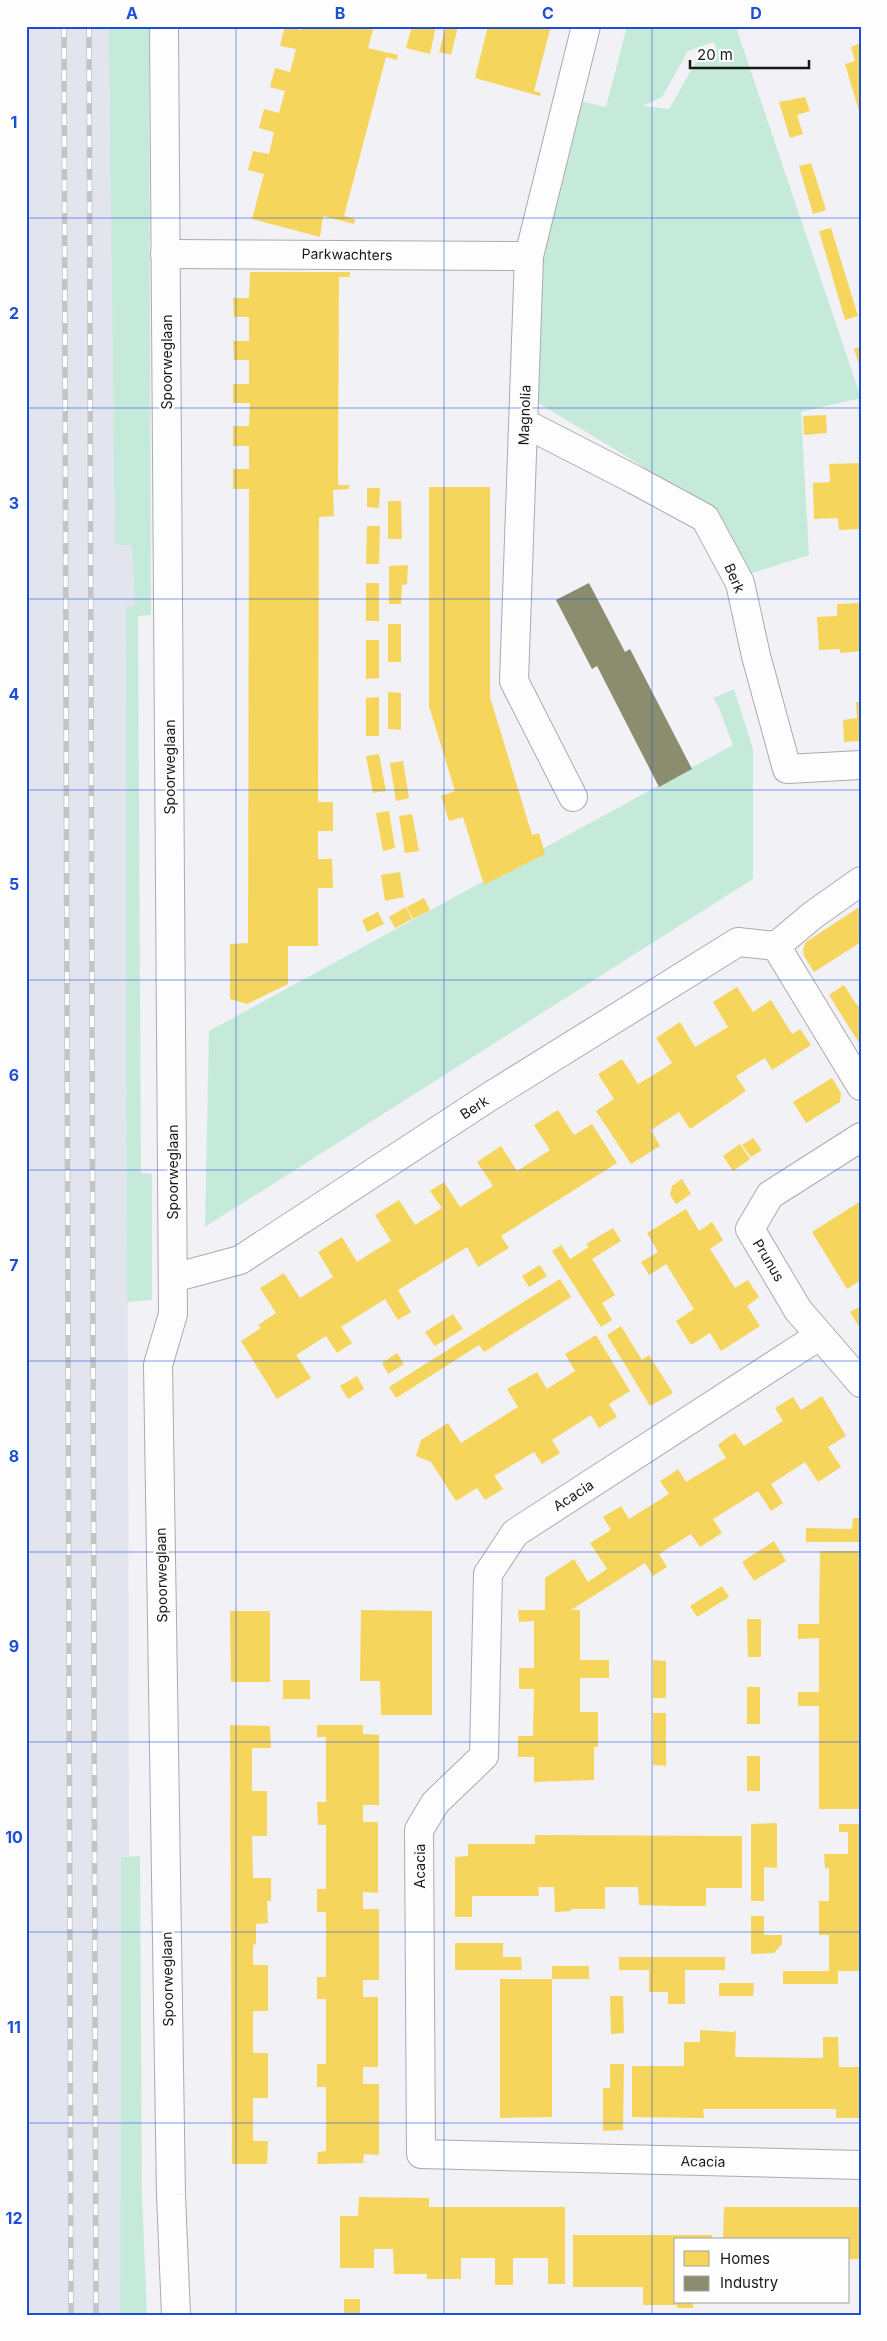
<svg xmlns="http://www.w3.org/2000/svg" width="887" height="2341" viewBox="0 0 887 2341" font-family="Inter,sans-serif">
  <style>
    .built { fill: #e2e4ee }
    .green { fill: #c6eada; fill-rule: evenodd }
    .homes { fill: #f6d55c }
    .industry { fill: #8c8c6e }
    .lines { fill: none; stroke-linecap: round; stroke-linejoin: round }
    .minor-casing { stroke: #ababae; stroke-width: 30 }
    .minor { stroke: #fdfdfe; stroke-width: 28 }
    .rail-casing { stroke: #c4c4c5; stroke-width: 5.5 }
    .rail { stroke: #fefefe; stroke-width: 4; stroke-dasharray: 11; stroke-linecap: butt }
    .grid { fill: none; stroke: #1d4ed8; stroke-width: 1; stroke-opacity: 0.55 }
    .labels { text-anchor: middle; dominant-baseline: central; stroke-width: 5; stroke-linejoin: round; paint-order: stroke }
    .street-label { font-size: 14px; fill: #18191b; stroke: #fefefe }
    .neatline { fill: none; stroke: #1d4ed8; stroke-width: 2 }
    .grid-label { font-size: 16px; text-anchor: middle; font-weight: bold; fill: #1d4ed8 }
  </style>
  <rect width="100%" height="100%" fill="#f1f1f6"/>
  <path class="built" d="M26 26H139L135 607H126L129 1856 121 1857 120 2315H26Z"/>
  <g class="green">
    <path d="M109 26H149V32L151 615 138 616 141 1173 152 1174V1300L127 1302 126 606H135L132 545H115Z"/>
    <path d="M627 26H740L737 30 861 398 801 412 809 555 746 575 743 560 711 518 683 491 537 402 534 262 579 101 606 107ZM714 42 717 50 697 60 669 109 643 106 662 97 688 51Z"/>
    <path d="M734 689 753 749V879L205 1227 209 1031 733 745 719 708 713 698Z"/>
    <path d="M140 1856 142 2196 147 2315H120L121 1857Z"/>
  </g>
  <g class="homes">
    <path d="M285 26 301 30 302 26H374L368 48 398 55 397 60 386 57 344 216 355 219 354 224 323 216 320 237 252 219 264 174 248 170 253 151 269 154 274 132 259 128 264 109 279 113 285 91 270 87 275 68 290 72 296 49 280 46Z"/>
    <path d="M412 26H436L430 54 406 48Z"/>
    <path d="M446 26H458L451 55 439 52Z"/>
    <path d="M488 26H551L534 91 541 93 540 96 475 78Z"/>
    <path d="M861 43V115H860L845 64 855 61 851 47Z"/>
    <path d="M805 97 810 111 797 115 803 134 790 138 779 102Z"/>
    <path d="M811 163 826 210 813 214 799 166Z"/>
    <path d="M831 228 858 316 845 320 819 231Z"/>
    <path d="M250 272H350V277H339L338 485H349V489L333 490 334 516 319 517 318 802H333V831H318V859H332L333 888H318V946H288V984L247 1004 230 999V944L248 943 249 489H233V469H249V446H233V426H249L250 403H233V384H249V360H234L233 341H249V317H234L233 298H249Z"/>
    <path d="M861 346V368H860L854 349Z"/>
    <path d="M826 415 827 433 804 435 803 416Z"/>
    <path d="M861 463V529L839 530 838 518 814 519 813 483 830 482 829 464Z"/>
    <path d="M429 487H490V697L532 835 539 833 545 854 484 885 463 817 449 821 441 796 455 791 429 706Z"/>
    <path d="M367 488H380L379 508 367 507Z"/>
    <path d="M388 501H401L402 539H388Z"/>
    <path d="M367 526H380L379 564H366Z"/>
    <path d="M408 565 407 584 402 585 401 604H389V566Z"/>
    <rect x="366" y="583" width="13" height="38"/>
    <path d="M861 603V651L840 653V649L819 650 817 617 837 616V604Z"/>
    <rect x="388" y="624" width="13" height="38"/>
    <path d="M366 640H379V678L366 679Z"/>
    <path d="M388 692 401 693V730L388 729Z"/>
    <path d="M379 697V736H366V698Z"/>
    <path d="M856 702H861V741L844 742 843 720 857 718Z"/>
    <path d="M379 754 386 791 373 793 366 756Z"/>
    <path d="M403 761 409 798 396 801 390 763Z"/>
    <path d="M389 811 395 848 383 851 376 813Z"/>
    <path d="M412 814 419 851 405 853 399 816Z"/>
    <path d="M400 872 404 897 385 901 381 875Z"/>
    <path d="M424 898 430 910 413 919 407 907Z"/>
    <path d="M861 906V942L814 972 804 956 803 949 806 942Z"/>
    <path d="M406 907 412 919 395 928 389 917Z"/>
    <path d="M378 912 384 924 367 932 362 920Z"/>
    <path d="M844 985 856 1004 861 1007V1046L829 995Z"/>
    <path d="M737 987 753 1012 771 1000 792 1034 800 1029 811 1045 772 1070 765 1058 736 1076 746 1091 690 1129 679 1112 651 1130 660 1146 631 1164 596 1111 614 1099 598 1074 622 1059 638 1084 655 1074 672 1063 656 1038 680 1022 695 1047 728 1027 713 1002Z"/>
    <path d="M832 1078 841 1093 840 1102 806 1123 793 1102Z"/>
    <path d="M558 1110 574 1135 592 1124 617 1163 501 1236 509 1248 478 1267 467 1247 398 1290 411 1312 398 1320 385 1299 341 1327 352 1343 337 1353 326 1336 296 1355 311 1378 277 1399 241 1341 261 1328 258 1325 276 1313 260 1288 284 1273 300 1298 333 1277 318 1252 342 1237 357 1262 374 1251 391 1241 375 1215 399 1200 415 1225 442 1208 430 1191 444 1182 460 1207 493 1186 477 1162 501 1146 517 1171 550 1150 534 1125Z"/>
    <path d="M753 1138 762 1150 751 1157 742 1145Z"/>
    <path d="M740 1144 750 1159 733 1171 723 1156Z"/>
    <path d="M682 1179 691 1194 676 1204 670 1195 672 1186Z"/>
    <path d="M861 1201V1280L847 1289 812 1232Z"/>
    <path d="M686 1209 699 1231 712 1222 723 1240 710 1249 735 1288 748 1280 759 1297 747 1306 760 1326 721 1351 710 1333 691 1345 676 1321 694 1309 666 1264 649 1275 641 1262 658 1252 647 1233Z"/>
    <path d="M613 1228 621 1241 592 1259 615 1295 602 1303 612 1320 601 1327 552 1251 561 1245 570 1259 589 1247 586 1244Z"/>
    <path d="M540 1265 547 1276 529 1287 522 1276Z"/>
    <path d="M560 1279 571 1297 484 1352 479 1345 396 1398 389 1387Z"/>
    <path d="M861 1306V1330L850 1312Z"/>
    <path d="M453 1314 463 1329 435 1346 425 1332Z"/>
    <path d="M621 1326 642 1360 649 1355 673 1393 650 1406 607 1335Z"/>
    <path d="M596 1335 630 1391 609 1404 617 1417 599 1428 591 1415 552 1440 560 1453 542 1464 534 1452 494 1476 503 1489 485 1500 477 1488 456 1501 431 1462 416 1456 421 1440 448 1423 461 1443 518 1407 507 1389 537 1372 547 1389 575 1371 565 1354Z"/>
    <path d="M397 1353 404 1364 388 1374 382 1363Z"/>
    <path d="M357 1376 364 1389 348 1399 340 1386Z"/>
    <path d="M822 1396 846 1436 828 1447 841 1467 818 1482 805 1462 771 1484 783 1503 771 1511 758 1491 713 1519 722 1533 700 1547 691 1534 659 1554 667 1567 653 1576 645 1563 571 1610H580V1660H609V1678H580V1712H598V1747H594V1780L534 1782V1757H518V1736H533L534 1689H519V1668H534V1621L519 1622 518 1610H545V1578L574 1559 588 1582 607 1569 590 1543 611 1530 603 1517 621 1506 629 1519 669 1494 660 1481 670 1475 678 1469 686 1482 726 1458 718 1445 727 1438 735 1433 744 1446 783 1421 775 1408 793 1397 801 1410Z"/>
    <path d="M853 1518H861V1542H806V1528L852 1529Z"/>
    <path d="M774 1541 786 1561 754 1581 742 1562Z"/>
    <path d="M820 1551H861V1809H819V1706H798V1692H819V1638L798 1639V1624H819Z"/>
    <path d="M722 1586 729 1597 697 1617 690 1606Z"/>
    <path d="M361 1610 432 1611V1715H381L380 1681H360Z"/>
    <path d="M230 1611H270V1682H231Z"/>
    <path d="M747 1619H761V1657H748Z"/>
    <path d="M653 1660 666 1661V1698H653Z"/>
    <rect x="283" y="1680" width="27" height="19"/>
    <rect x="747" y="1687" width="13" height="37"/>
    <path d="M653 1713H666V1766L653 1765Z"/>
    <path d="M230 1725 270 1726 271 1748H252V1791H267V1836H252L253 1878H271V1901H267L268 1923 256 1924V1944L253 1945V1965H268V2011H253V2053H268V2098H253V2141H268L267 2164H232Z"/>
    <path d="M317 1725H363V1734L379 1735V1805H363V1822H378V1893L363 1892V1909H379V1980H363V1997H378V2067H363V2084H379V2155L364 2154 363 2162 367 2163 317 2164 318 2152 326 2151V2087H317V2064H326V1999H317V1977H326V1912H317V1889H326V1825H318L317 1802H326V1737H317Z"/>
    <rect x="747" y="1756" width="13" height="35"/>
    <path d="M777 1823V1868L764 1867V1901H751V1824Z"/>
    <path d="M839 1824H861V1971H838V1984H783V1971H829V1935H819V1901H829V1868H825L824 1854H848V1832H839Z"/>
    <path d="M535 1835 742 1836V1888H706V1906H672L639 1905 638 1887H605V1909H571V1911L555 1912 554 1887H538L539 1896H472V1917H455V1857L468 1856V1844H535Z"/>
    <path d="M751 1916H764V1935H782V1944L774 1953 751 1954Z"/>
    <path d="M455 1943H503V1957H521L522 1970H455Z"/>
    <path d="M619 1957H725V1970H685V2004H668V1992H649V1970H619Z"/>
    <rect x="552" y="1966" width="37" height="13"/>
    <path d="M500 1979H552V2117L500 2118Z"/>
    <path d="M719 1983H754L753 1996H719Z"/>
    <path d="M610 1996H623L624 2033 611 2034Z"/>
    <path d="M700 2030 734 2032 736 2030 735 2057 823 2058V2037H838L839 2067H861V2118H836V2109H703L704 2118 632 2117V2066H684V2042H700Z"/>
    <path d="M610 2064H624L623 2130 603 2131V2088H610Z"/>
    <path d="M359 2197 429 2198V2207H565V2284H548V2258H513V2285H495V2258H461V2279H427V2274H394L393 2249H374V2268H340V2216H358Z"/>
    <path d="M724 2207H861V2259H848V2240H723Z"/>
    <path d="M573 2235H712V2240H676V2302H693V2308H677V2305H643V2287H573Z"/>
    <rect x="344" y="2299" width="16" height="15"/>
  </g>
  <path class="industry" d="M589 583 625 652 630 649 692 769 659 787 597 666 592 669 556 600Z"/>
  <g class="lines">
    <g class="minor-casing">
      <g id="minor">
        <path d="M164 26 173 1314 158 1365 171 2195 176 2315"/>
        <path d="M165 254 529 256"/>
        <path d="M524 423 635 480 705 518 740 583 756 656 787 769 861 765"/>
        <path d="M573 797 514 681 529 256 586 26"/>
        <path d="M776 946 813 915 861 881"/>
        <path d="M861 1137 770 1195 750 1229 798 1310 861 1383"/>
        <path d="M173 1278 240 1260 489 1097 738 942 776 946 861 1086"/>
        <path d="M819 1336 515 1533 488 1574 484 1756 435 1803 419 1830 421 2154 861 2165"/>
      </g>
    </g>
    <use href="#minor" class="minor"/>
    <g class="rail-casing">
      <g id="rail">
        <path d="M64 26 71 2315"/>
        <path d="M89 26 96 2315"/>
      </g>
    </g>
    <use href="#rail" class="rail"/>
  </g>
  <path class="grid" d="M236 26V2315M444 26V2315M652 26V2315M26 218H861M26 408H861M26 599H861M26 790H861M26 980H861M26 1170H861M26 1361H861M26 1552H861M26 1742H861M26 1932H861M26 2123H861"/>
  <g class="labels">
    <g class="street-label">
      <text transform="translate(347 254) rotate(1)">Parkwachters</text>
      <text transform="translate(166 362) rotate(-90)">Spoorweglaan</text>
      <text transform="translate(524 415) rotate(-88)">Magnolia</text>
      <text transform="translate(735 578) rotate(67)">Berk</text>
      <text transform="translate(169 767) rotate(-90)">Spoorweglaan</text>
      <text transform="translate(474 1107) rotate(-33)">Berk</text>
      <text transform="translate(172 1172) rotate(-90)">Spoorweglaan</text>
      <text transform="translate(769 1260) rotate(59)">Prunus</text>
      <text transform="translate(573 1495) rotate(-33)">Acacia</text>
      <text transform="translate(161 1575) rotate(-91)">Spoorweglaan</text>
      <text transform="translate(419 1866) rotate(-90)">Acacia</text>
      <text transform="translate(167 1979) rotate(-91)">Spoorweglaan</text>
      <text transform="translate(703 2161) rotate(1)">Acacia</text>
    </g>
  </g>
  <rect width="887" height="2341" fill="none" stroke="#fefefe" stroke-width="55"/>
  <rect x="674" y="2238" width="175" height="65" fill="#fefefe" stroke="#a2a2a3"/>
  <rect x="684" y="2251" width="25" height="15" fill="#f6d55c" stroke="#a2a2a3"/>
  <text x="720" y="2264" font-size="15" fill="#18191b">Homes</text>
  <rect x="684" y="2276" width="25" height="15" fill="#8c8c6e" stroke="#a2a2a3"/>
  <text x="720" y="2288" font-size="15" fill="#18191b">Industry</text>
  <path d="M690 60v8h119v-8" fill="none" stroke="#18191b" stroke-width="2.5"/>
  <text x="697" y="60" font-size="15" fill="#18191b" stroke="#fefefe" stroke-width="4" paint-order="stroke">20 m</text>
  <rect x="28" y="28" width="832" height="2286" class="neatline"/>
  <g class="grid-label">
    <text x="132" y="19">A</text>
    <text x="340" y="19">B</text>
    <text x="548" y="19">C</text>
    <text x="756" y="19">D</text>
    <text x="14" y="128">1</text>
    <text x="14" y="319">2</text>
    <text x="14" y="509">3</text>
    <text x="14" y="700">4</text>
    <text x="14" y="890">5</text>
    <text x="14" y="1081">6</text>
    <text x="14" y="1271">7</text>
    <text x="14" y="1462">8</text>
    <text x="14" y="1652">9</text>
    <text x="14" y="1843">10</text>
    <text x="14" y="2033">11</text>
    <text x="14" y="2224">12</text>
  </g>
</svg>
